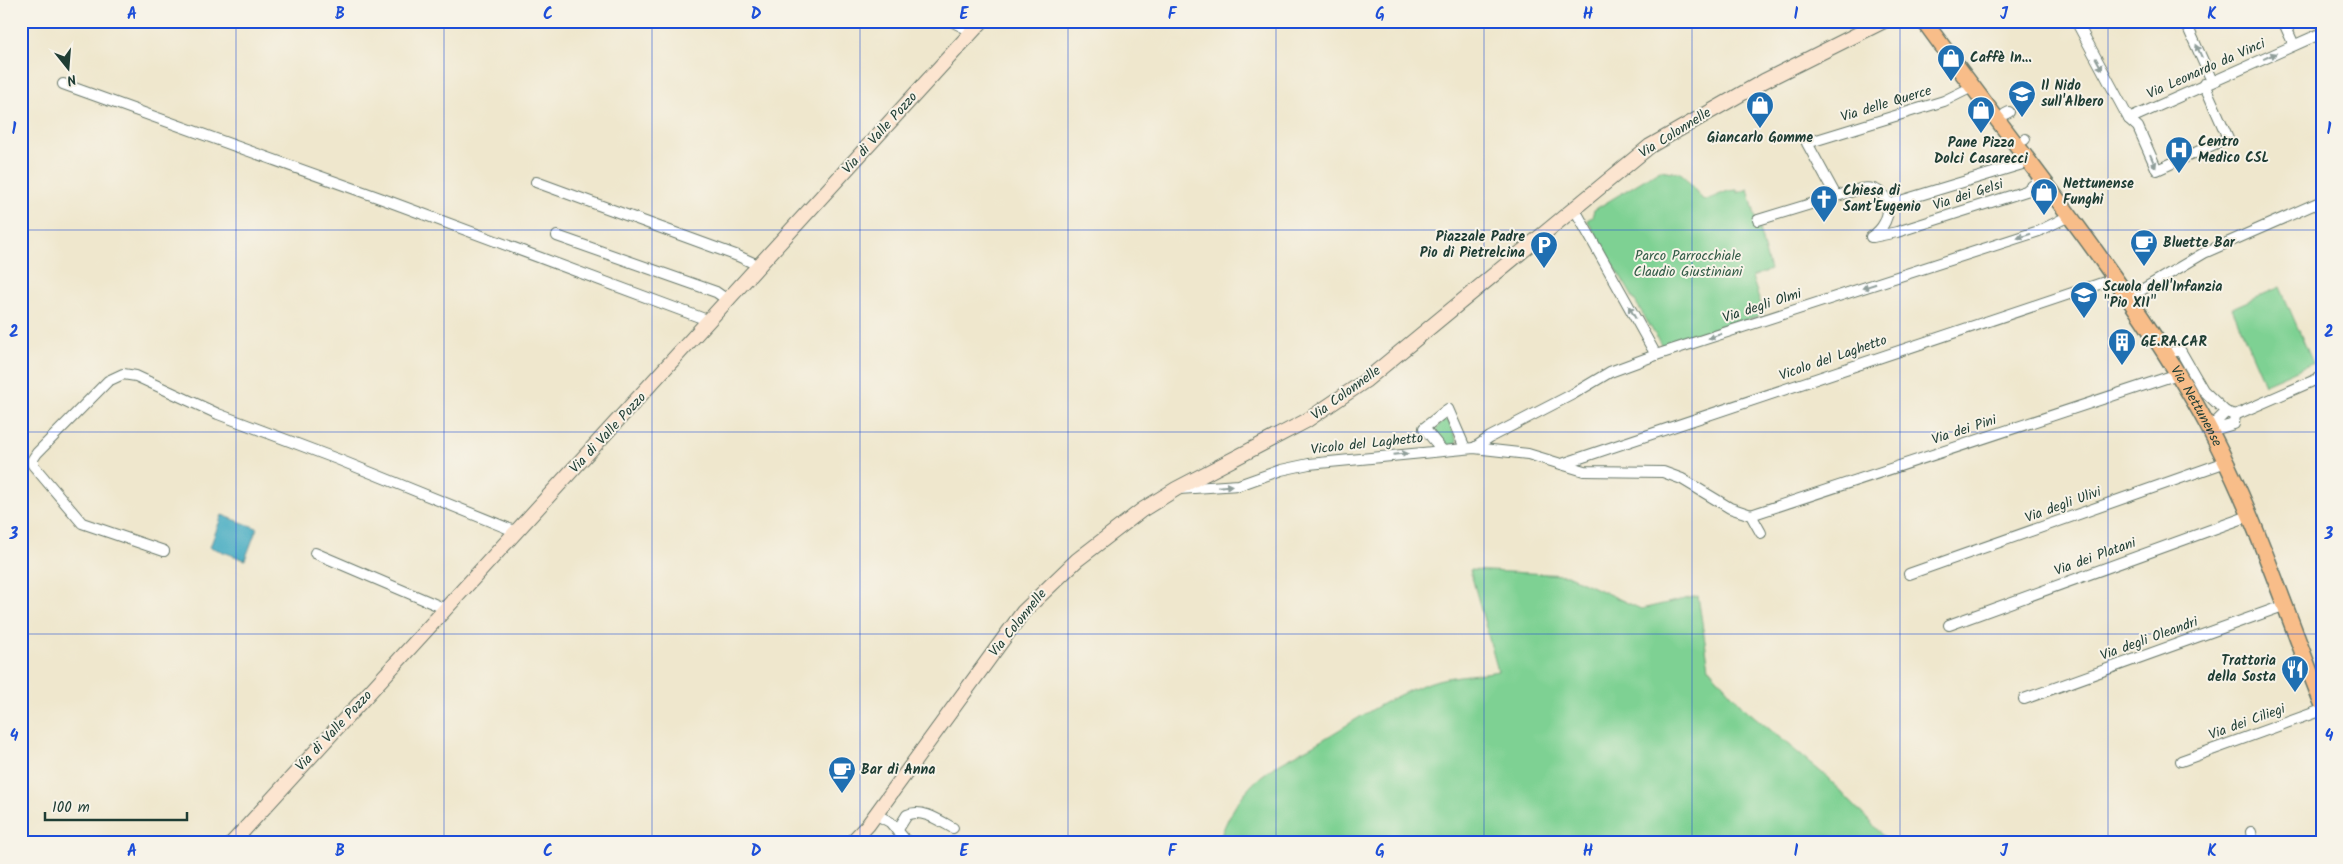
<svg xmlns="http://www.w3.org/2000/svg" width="2343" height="864" viewBox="0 0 2343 864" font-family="Kalam,sans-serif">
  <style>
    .green { fill: #7ed193; stroke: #4e8764 }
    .water { fill: #42aac1; stroke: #30747a }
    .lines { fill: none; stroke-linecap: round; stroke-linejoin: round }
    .street-casing { stroke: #68786a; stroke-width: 12 }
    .secondary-casing { stroke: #68786a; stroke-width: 16 }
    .primary-casing { stroke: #68786a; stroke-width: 18 }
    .street { stroke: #fff; stroke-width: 10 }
    .secondary { stroke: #fce5d0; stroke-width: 14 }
    .primary { stroke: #f8bd89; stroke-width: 15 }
    .oneway { fill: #8f9e9a }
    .grid { fill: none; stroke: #1d4ed8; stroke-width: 1; stroke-opacity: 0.55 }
    .labels { text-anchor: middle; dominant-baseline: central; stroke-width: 4; stroke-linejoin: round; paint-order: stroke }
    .poi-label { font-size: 14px; font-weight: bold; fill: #1f3d34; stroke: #f7f3e8; text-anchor: start }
    .street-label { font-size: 14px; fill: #1f3d34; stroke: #f7f3e8 }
    .park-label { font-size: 14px; fill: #325b47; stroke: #f7f3e8 }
    .neatline { fill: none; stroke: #1d4ed8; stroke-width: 2 }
    .grid-label { font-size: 16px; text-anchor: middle; font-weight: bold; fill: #1d4ed8 }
  </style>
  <rect width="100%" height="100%" fill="#f7f3e8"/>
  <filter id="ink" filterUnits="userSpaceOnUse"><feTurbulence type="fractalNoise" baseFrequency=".02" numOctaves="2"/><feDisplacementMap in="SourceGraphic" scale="10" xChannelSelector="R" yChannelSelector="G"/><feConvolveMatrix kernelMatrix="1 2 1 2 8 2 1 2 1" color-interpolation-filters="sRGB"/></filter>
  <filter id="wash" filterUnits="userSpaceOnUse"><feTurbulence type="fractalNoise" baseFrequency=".0096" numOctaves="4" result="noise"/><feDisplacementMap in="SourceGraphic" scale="20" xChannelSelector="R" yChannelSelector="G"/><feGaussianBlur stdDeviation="1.12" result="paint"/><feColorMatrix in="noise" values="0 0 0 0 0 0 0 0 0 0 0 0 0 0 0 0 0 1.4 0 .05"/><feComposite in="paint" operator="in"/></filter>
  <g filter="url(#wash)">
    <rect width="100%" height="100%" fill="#efe7cd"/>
    <g class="green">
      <path d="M1660 170 1681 173 1704 201 1728 191 1737 190 1738 193 1748 189 1770 270 1752 277 1764 314 1663 348 1587 220 1592 217 1594 210Z"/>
      <path d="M2280 287 2313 363 2265 384 2232 308Z"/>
      <path d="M1444 420H1448L1457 441 1455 445H1446L1435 430Z"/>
      <path d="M1470 570 1567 575 1641 609 1698 596 1709 668 1743 707 1827 777 1890 843H1219C1225 818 1244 789 1264 774 1280 761 1300 753 1317 743 1357 720 1393 693 1438 680 1457 675 1478 675 1498 671Z"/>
    </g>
    <path class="water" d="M222 515 257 528 245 560 210 547Z"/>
  </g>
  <g filter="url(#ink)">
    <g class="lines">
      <g class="street-casing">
        <g id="street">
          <path d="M951 21 973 32"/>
          <path d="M2076 21 2129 119 2138 127 2157 170 2228 138 2204 84"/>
          <path d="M2185 21 2212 81"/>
          <path d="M2283 21 2294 45"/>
          <path d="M63 84 380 198 710 321"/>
          <path d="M2005 114 2009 112"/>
          <path d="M2129 119 2322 33"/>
          <path d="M2024 140 2025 139"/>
          <path d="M536 182 738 256 760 266"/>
          <path d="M1836 196 1807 143 1944 101 1972 87"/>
          <path d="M1887 205 2029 162"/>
          <path d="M1574 208 1656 355"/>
          <path d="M1758 220 1860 189C1893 183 1897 221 1871 237"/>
          <path d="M557 236 716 292 729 301"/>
          <path d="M1873 237 1897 232 2026 191 2041 179"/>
          <path d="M2128 298 2204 253 2322 201"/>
          <path d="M2165 354 2180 350 2203 390 2226 412"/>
          <path d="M2235 415 2322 377"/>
          <path d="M2209 429 2226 412 2235 415 2234 424 2210 431"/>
          <path d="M1474 448 1490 437 1573 394 1610 372 1656 355 2039 231 2069 216"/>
          <path d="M1442 450 1424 428 1448 409 1465 448"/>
          <path d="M1562 464 2114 279"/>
          <path d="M1179 489 1239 485 1281 470 1309 464 1474 448 1528 454 1584 471 1663 472 1682 479 1730 508 1751 515 2178 374"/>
          <path d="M1751 515 1761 533"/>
          <path d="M164 551 82 523 33 465V459L37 453 108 381 123 374 136 376 218 414 337 459 517 532"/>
          <path d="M315 553 446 609"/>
          <path d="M1909 574 2226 462"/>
          <path d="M1949 625 2249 516"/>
          <path d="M2024 699 2283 606"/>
          <path d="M2181 761 2322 710"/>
          <path d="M875 814 890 822 908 843"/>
          <path d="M897 831 907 815C922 808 940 821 953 828"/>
          <path d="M2251 832 2253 843"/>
        </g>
      </g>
      <g class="secondary-casing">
        <g id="secondary">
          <path d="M232 843 982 21"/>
          <path d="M851 843 868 825 1023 612 1077 560 1142 510 1176 489 1306 421 1365 381 1650 146 1764 81 1884 21"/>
        </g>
      </g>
      <g class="primary-casing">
        <g id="primary">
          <path id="s1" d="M1924 21C2015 147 2116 267 2194 401 2249 496 2282 602 2322 703"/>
        </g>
      </g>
      <use href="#street" class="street"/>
      <use href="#secondary" class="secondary"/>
      <use href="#primary" class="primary"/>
    </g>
    <defs><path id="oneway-solid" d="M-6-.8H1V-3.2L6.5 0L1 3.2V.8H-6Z" transform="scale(1.25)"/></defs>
    <g class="oneway">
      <use href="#oneway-solid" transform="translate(2199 51) rotate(-114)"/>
      <use href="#oneway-solid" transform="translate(2270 56) rotate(-24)"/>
      <use href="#oneway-solid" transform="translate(2099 64) rotate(61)"/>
      <use href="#oneway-solid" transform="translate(2153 161) rotate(66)"/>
      <use href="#oneway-solid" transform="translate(2024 236) rotate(162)"/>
      <use href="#oneway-solid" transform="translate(1869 286) rotate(162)"/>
      <use href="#oneway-solid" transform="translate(1632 312) rotate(-119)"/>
      <use href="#oneway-solid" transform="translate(1715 336) rotate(162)"/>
      <use href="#oneway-solid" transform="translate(1401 454) rotate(-6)"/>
      <use href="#oneway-solid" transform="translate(1225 486) rotate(-5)"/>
    </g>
  </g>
  <path class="grid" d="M236 21V843M444 21V843M652 21V843M860 21V843M1068 21V843M1276 21V843M1484 21V843M1692 21V843M1900 21V843M2108 21V843M21 230H2322M21 432H2322M21 634H2322"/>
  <defs>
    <g id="shop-pin" transform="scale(1.4375)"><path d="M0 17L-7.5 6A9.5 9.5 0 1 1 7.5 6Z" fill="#1f6fb2" stroke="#f7f3e8"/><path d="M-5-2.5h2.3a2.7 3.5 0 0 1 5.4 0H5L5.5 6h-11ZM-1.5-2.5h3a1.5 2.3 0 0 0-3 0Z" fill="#fff"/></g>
    <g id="school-pin" transform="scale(1.4375)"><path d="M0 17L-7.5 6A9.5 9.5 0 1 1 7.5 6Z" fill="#1f6fb2" stroke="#f7f3e8"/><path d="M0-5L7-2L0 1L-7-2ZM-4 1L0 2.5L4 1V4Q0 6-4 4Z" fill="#fff"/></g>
    <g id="hospital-pin" transform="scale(1.4375)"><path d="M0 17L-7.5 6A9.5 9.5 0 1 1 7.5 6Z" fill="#1f6fb2" stroke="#f7f3e8"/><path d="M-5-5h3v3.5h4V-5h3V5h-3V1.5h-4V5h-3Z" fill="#fff"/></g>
    <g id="church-pin" transform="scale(1.4375)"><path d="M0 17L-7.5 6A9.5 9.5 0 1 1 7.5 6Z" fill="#1f6fb2" stroke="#f7f3e8"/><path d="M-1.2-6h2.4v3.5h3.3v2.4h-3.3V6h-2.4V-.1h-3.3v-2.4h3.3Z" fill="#fff"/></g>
    <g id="cafe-pin" transform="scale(1.4375)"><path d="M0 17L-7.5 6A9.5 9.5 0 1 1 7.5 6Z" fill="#1f6fb2" stroke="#f7f3e8"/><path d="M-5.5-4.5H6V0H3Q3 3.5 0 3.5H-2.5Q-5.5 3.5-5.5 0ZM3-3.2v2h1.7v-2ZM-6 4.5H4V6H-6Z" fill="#fff"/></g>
    <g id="parking-pin" transform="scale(1.4375)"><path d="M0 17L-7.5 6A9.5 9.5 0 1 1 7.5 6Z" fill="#1f6fb2" stroke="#f7f3e8"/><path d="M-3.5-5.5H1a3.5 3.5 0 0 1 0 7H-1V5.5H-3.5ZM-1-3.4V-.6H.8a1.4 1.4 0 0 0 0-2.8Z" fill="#fff"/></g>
    <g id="building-pin" transform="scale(1.4375)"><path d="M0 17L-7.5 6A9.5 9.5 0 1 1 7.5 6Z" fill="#1f6fb2" stroke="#f7f3e8"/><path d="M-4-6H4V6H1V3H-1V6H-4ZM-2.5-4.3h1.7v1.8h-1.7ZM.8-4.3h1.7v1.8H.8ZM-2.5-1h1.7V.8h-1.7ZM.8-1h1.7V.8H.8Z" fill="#fff"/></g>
    <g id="restaurant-pin" transform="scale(1.4375)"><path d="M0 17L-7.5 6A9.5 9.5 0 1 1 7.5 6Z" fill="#1f6fb2" stroke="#f7f3e8"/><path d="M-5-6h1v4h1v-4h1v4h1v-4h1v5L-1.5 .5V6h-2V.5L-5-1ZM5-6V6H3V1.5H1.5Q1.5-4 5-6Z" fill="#fff"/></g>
  </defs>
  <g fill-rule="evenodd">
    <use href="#shop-pin" x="1951" y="58"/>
    <use href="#school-pin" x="2022" y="94"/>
    <use href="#shop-pin" x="1760" y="105"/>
    <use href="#shop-pin" x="1981" y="110"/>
    <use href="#hospital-pin" x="2179" y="150"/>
    <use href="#shop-pin" x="2044" y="192"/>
    <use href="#church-pin" x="1824" y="199"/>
    <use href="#cafe-pin" x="2144" y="243"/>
    <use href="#parking-pin" x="1544" y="245"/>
    <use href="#school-pin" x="2084" y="295"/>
    <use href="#building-pin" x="2122" y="342"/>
    <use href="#restaurant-pin" x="2295" y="669"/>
    <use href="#cafe-pin" x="842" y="770"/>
  </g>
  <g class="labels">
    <g class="poi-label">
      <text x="1970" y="58">Caffè In...</text>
      <text x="2041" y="86">Il Nido<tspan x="2041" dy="16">sull'Albero</tspan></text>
      <text x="1760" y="138" text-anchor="middle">Giancarlo Gomme</text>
      <text x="2198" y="142">Centro<tspan x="2198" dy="16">Medico CSL</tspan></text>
      <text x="1981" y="143" text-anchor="middle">Pane Pizza<tspan x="1981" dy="16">Dolci Casarecci</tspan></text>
      <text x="2063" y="184">Nettunense<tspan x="2063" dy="16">Funghi</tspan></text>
      <text x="1843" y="191">Chiesa di<tspan x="1843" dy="16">Sant'Eugenio</tspan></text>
      <text x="1525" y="237" text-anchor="end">Piazzale Padre<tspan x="1525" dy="16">Pio di Pietrelcina</tspan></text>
      <text x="2163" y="243">Bluette Bar</text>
      <text x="2103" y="287">Scuola dell'Infanzia<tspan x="2103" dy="16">"Pio XII"</tspan></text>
      <text x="2141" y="342">GE.RA.CAR</text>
      <text x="2276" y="661" text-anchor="end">Trattoria<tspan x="2276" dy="16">della Sosta</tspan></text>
      <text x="861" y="770">Bar di Anna</text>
    </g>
    <g class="street-label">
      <text transform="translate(2206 69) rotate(-24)">Via Leonardo da Vinci</text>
      <text transform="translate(1886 104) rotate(-17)">Via delle Querce</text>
      <text transform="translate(880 133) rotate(-48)">Via di Valle Pozzo</text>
      <text transform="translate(1675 133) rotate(-32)">Via Colonnelle</text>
      <text transform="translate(1968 195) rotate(-18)">Via dei Gelsi</text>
      <text transform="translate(1762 306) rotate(-18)">Via degli Olmi</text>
      <text transform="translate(1833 358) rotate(-19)">Vicolo del Laghetto</text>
      <text transform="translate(1346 393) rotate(-36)">Via Colonnelle</text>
      <text stroke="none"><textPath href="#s1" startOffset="472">Via Nettunense</textPath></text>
      <text transform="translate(1964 430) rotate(-18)">Via dei Pini</text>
      <text transform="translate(608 433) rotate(-47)">Via di Valle Pozzo</text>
      <text transform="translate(1367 444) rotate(-6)">Vicolo del Laghetto</text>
      <text transform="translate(2063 505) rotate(-20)">Via degli Ulivi</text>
      <text transform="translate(2095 557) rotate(-20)">Via dei Platani</text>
      <text transform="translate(1018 623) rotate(-51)">Via Colonnelle</text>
      <text transform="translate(2149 639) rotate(-20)">Via degli Oleandri</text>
      <text transform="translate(2247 722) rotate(-20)">Via dei Ciliegi</text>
      <text transform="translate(334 731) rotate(-47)">Via di Valle Pozzo</text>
    </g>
    <g class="park-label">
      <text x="1688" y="256">Parco Parrocchiale<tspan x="1688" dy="16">Claudio Giustiniani</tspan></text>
    </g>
  </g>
  <rect width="2343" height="864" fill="none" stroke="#f7f3e8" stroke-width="55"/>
  <g transform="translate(68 68) rotate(163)" stroke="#f7f3e8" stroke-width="4" paint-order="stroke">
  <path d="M0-4L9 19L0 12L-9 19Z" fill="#1f3d34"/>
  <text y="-8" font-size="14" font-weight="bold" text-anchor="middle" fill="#1f3d34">N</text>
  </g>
  <path d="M45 812v8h142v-8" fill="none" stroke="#1f3d34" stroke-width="2.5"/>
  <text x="52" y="812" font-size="15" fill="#1f3d34" stroke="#f7f3e8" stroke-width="4" paint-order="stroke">100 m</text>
  <rect x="28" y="28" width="2288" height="808" class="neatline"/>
  <g class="grid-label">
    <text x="132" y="19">A</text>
    <text x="340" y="19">B</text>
    <text x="548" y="19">C</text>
    <text x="756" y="19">D</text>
    <text x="964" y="19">E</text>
    <text x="1172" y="19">F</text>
    <text x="1380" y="19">G</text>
    <text x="1588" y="19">H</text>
    <text x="1796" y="19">I</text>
    <text x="2004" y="19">J</text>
    <text x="2212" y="19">K</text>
    <text x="14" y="134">1</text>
    <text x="2329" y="134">1</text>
    <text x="14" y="337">2</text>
    <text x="2329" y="337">2</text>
    <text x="14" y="539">3</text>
    <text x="2329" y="539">3</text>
    <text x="14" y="741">4</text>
    <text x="2329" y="741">4</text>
    <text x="132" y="856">A</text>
    <text x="340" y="856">B</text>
    <text x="548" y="856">C</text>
    <text x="756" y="856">D</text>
    <text x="964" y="856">E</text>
    <text x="1172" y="856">F</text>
    <text x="1380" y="856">G</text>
    <text x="1588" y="856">H</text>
    <text x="1796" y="856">I</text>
    <text x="2004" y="856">J</text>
    <text x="2212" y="856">K</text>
  </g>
</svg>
